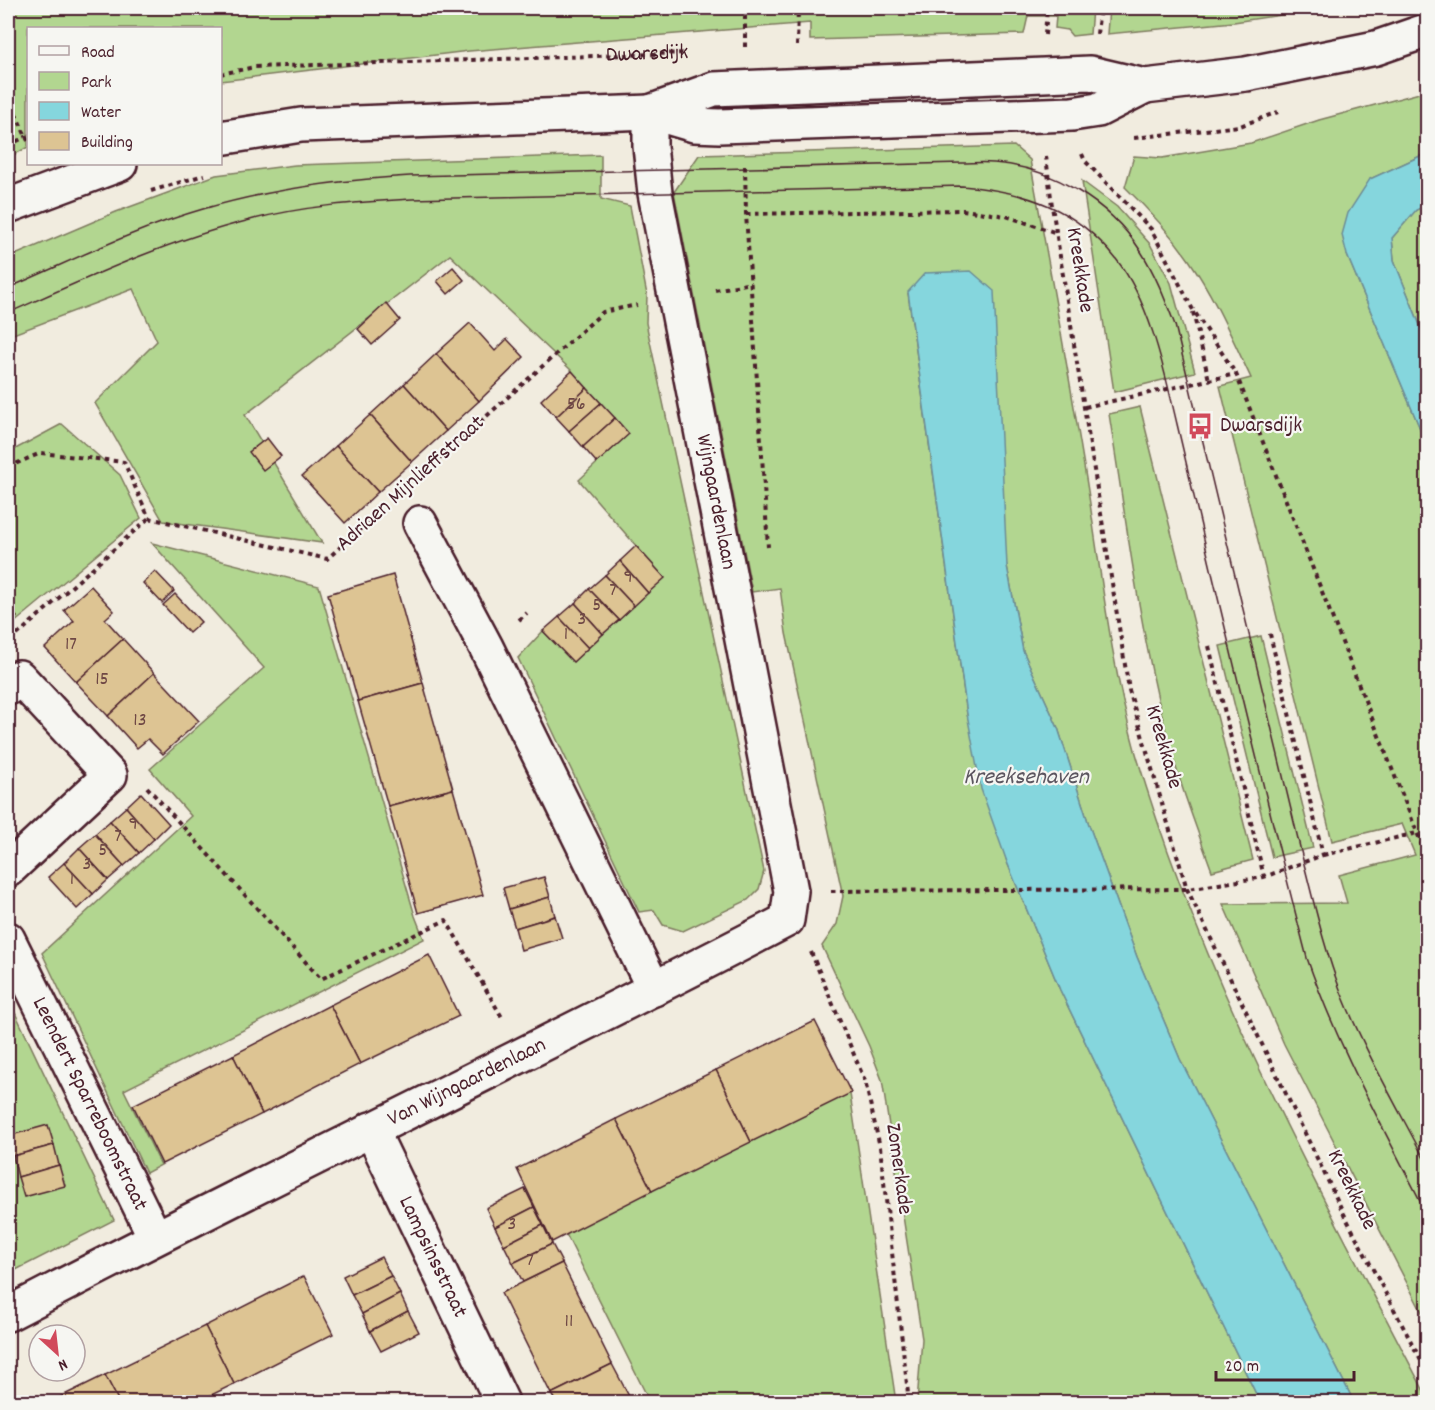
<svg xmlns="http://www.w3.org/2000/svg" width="1435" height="1410" viewBox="0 0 1435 1410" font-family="Dekko,sans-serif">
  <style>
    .green { fill: #b2d690; stroke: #7e7a5e; stroke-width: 1.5 }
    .water { fill: #85d6dd; stroke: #6d8d96; stroke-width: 1.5 }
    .building { fill: #ddc493; stroke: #4a1f2b; stroke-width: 1.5 }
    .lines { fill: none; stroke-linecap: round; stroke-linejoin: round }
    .minor-casing { stroke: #4a1f2b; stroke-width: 38 }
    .path { stroke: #4a1f2b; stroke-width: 4; stroke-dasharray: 4.5 4.5; stroke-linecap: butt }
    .minor { stroke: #f6f6f2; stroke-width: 33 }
    .tram { stroke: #4a1f2b; stroke-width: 1.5 }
    .labels { text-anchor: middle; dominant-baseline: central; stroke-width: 4.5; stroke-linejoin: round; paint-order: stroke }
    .number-label { font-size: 20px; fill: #6f4845 }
    .street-label { font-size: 22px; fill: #4a1f2b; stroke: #f6f6f2 }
    .poi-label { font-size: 22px; fill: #4a1f2b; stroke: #f6f6f2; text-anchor: start }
    .water-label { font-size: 24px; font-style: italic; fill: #5c5660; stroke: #f6f6f2 }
  </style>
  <rect width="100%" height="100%" fill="#f1ecdf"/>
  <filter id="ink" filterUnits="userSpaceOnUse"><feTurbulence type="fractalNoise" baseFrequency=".0167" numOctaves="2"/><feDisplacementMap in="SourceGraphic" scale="12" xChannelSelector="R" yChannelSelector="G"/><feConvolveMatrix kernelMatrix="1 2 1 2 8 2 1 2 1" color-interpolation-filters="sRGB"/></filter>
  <g filter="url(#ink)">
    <g class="green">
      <path d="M8 8H1092L1090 34 1072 36 1067 30 1055 28 1056 16H1028L1024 34 810 40V23L469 51 221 81 220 28H28V147L8 158Z"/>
      <path d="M1109 8H1328L1234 22 1107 34Z"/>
      <path d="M1427 91V153L1370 179 1347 255 1427 445V1322L1284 1044 1223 904 1347 903 1339 875 1415 855 1402 824 1332 841 1220 386 1251 378C1232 338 1214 296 1189 260 1170 233 1148 209 1125 187L1134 156 1162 158 1251 143 1319 120Z"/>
      <path d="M1014 146 1030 160C1050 272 1071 384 1089 497 1102 582 1112 667 1135 750 1201 978 1318 1187 1427 1397V1402H1354L1180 1059 1137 957 1090 828 1058 728 1023 651 1007 566 908 293 967 714 1007 862 1060 990 1260 1402H917L922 1339 882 1080 869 1046 822 946 837 924 843 896 786 633 780 588 752 592 674 192 699 155Z"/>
      <path d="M601 155V199L630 206 647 295 646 323 764 871 759 889 748 900 683 931 663 925 654 910 639 912 518 658 543 631 573 662 664 578 579 480 628 434 572 371 450 255 245 415 322 543 163 521 95 403 157 341 133 289 8 336V258L116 212 216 175 295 165Z"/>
      <path d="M1082 181 1117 207 1150 244 1171 283 1195 372 1114 392Z"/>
      <path d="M1427 205V343L1394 260 1392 238 1416 210Z"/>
      <path d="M1140 407 1253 860 1212 871C1195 824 1177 777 1165 728 1139 625 1126 519 1109 414Z"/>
      <path d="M62 424 120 475 141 518 8 628V453Z"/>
      <path d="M152 543 319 586 415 916 424 939 124 1090 161 1165 146 1173 42 953 191 816 150 769 264 668Z"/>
      <path d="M1261 636 1313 848 1272 857 1220 646Z"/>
      <path d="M8 998 114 1220 8 1274Z"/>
      <path d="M849 1087 896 1402H650L564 1230Z"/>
    </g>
    <g class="water">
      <path d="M1427 153V205L1416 210 1392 238 1394 260 1427 343V445L1347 255 1342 235 1348 213 1370 179Z"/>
      <path d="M971 271 994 291 1007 566 1023 651 1058 728 1090 828 1137 957 1180 1059 1354 1402H1260L1060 990 1007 862 981 789 967 714 908 292 925 273Z"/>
    </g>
    <g class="building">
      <path d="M453 267 464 280 448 294 437 281Z"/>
      <path d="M386 303 400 320 372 345 358 329Z"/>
      <path d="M470 323 495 351 507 339 524 357 479 401 436 354Z"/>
      <path d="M436 354 479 401 446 431 404 384Z"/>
      <path d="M572 371 587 388 556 417 541 400Z"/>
      <path d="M404 384 446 431 412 462 370 415Z"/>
      <path d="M587 388 601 403 569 431 556 417Z"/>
      <path d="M601 403 615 418 583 447 569 431Z"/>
      <path d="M370 415 412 462 378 492 336 446Z"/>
      <path d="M615 418 629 434 597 463 583 447Z"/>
      <path d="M267 438 281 456 263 470 249 452Z"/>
      <path d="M336 446 378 492 345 523 302 476Z"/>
      <path d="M636 546 665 578 648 593 620 561Z"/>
      <path d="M620 561 648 593 634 606 605 575Z"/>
      <path d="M155 571 174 591 162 603 143 583Z"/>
      <path d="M393 575 423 683 358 701 328 594Z"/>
      <path d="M605 575 634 606 619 620 589 589Z"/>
      <path d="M91 586 114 611 105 619 123 639 76 682 45 648 74 621 64 610Z"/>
      <path d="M589 589 619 620 603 634 575 603Z"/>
      <path d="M175 594 201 622 189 633 163 605Z"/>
      <path d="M575 603 603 634 588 648 559 617Z"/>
      <path d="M8 607 17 617 8 626Z"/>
      <path d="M559 617 588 648 573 662 543 631Z"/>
      <path d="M123 639 154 673 108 716 76 682Z"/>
      <path d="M154 673 199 721 163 754 148 739 137 748 108 716Z"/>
      <path d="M423 683 453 789 388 806 358 701Z"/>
      <path d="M453 789 483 895 418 913 388 806Z"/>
      <path d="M141 793 169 824 154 839 126 807Z"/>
      <path d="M126 807 154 839 139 853 110 821Z"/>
      <path d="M110 821 139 853 124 866 95 834Z"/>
      <path d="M95 834 124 866 108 880 79 848Z"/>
      <path d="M79 848 108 880 93 894 64 863Z"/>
      <path d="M64 863 93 894 77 909 48 877Z"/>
      <path d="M544 877 550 897 509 909 503 888Z"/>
      <path d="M550 897 555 916 515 928 509 909Z"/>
      <path d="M555 916 562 938 521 950 515 928Z"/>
      <path d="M429 955 459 1016 360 1064 330 1005Z"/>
      <path d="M330 1005 360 1064 262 1114 233 1055Z"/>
      <path d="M815 1021 851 1093 751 1142 716 1070Z"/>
      <path d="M233 1055 262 1114 162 1164 133 1105Z"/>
      <path d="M716 1070 751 1142 652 1191 616 1119Z"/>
      <path d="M616 1119 652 1191 552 1242 517 1169Z"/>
      <path d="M48 1125 54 1145 13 1156 8 1136Z"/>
      <path d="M54 1145 59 1165 18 1177 13 1156Z"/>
      <path d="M59 1165 65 1186 24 1197 18 1177Z"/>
      <path d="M525 1189 534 1207 495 1227 486 1208Z"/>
      <path d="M534 1207 543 1225 504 1245 495 1227Z"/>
      <path d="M543 1225 552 1244 513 1263 504 1245Z"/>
      <path d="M552 1244 562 1263 523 1282 513 1263Z"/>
      <path d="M381 1257 391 1276 352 1295 343 1276Z"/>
      <path d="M562 1263 612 1364 551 1394 501 1293Z"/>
      <path d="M304 1276 333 1334 234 1384 205 1326Z"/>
      <path d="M391 1276 400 1294 362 1314 352 1295Z"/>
      <path d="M400 1294 408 1311 370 1331 362 1314Z"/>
      <path d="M408 1311 419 1332 381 1351 370 1331Z"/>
      <path d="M205 1326 234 1384 197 1402H119L105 1375Z"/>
      <path d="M612 1364 632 1402H556L551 1394Z"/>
      <path d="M105 1375 119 1402H50Z"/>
    </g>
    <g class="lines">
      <g class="minor-casing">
        <g id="minor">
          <path d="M650 112 714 89 1090 73 1145 86 1246 74 1376 48 1428 30"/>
          <path d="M220 138 301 125 650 112 694 125 719 126 1072 114 1098 110 1145 86"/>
          <path d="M8 206 120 164"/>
          <path d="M420 523 486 647 654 989"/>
          <path d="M8 688 19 677 110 775 8 870"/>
          <path id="s2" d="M8 939 155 1237"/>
          <path id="s3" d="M371 1129 502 1402"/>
          <path id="s4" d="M8 1314C266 1179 529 1055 787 920L791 891 655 193 650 146V112"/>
        </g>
      </g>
      <g class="path">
        <path d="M1097 34 1100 8"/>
        <path d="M1045 35 1047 8"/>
        <path d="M797 46 798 8"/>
        <path d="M745 47V8"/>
        <path id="s1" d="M220 74 255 67 687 53"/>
        <path d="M8 97 28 141"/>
        <path d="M1134 138 1240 126 1278 112"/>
        <path d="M8 145 28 136"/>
        <path d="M1082 154 1085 161 1151 229 1192 308 1236 374 1428 860"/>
        <path d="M1046 156 1052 206 1129 690 1187 889 1344 1214 1428 1374"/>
        <path d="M745 166 746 214 768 547"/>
        <path d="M151 191 204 175"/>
        <path d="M746 214 963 210 1006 216 1057 233"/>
        <path d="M715 290 751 283"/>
        <path d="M1193 312 1209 380"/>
        <path d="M1085 407 1236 374"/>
        <path d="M8 467 41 453 124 462 149 518"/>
        <path d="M413 482 603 312 637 305"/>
        <path d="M149 518 327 559 380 511"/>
        <path d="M519 620 527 613"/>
        <path d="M17 635 149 518"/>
        <path d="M1209 646 1264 877"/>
        <path d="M147 787 321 979 446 920 503 1019"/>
        <path d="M1323 855 1417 833"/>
        <path d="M831 891 1187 889 1264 877 1323 855 1269 630"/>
        <path d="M811 952 865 1081 880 1147 909 1402"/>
      </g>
      <use href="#minor" class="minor"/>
      <g class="tram">
        <path d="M8 288C71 261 137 228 203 209 271 189 339 180 410 176L962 163C972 163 983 162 994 163 1051 167 1109 202 1140 250 1155 273 1165 299 1175 325L1304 864C1315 907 1325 951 1341 992 1365 1052 1398 1108 1428 1166"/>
        <path d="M8 313C87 278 166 241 250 220 303 206 358 202 412 199L962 186C1025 191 1076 208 1116 259 1150 301 1165 373 1177 424 1186 463 1195 501 1204 539 1237 679 1271 819 1307 958 1338 1048 1385 1131 1428 1216"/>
      </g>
    </g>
  </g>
  <defs>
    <g id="bus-bare" transform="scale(2.07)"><path d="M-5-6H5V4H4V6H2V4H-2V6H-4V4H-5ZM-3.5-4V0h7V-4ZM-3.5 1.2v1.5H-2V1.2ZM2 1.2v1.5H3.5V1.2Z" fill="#d1495b" stroke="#f6f6f2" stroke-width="2.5" paint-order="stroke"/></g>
  </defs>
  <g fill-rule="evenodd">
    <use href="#bus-bare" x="1200" y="426"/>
  </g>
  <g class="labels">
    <g class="number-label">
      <text x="576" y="405">56</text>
      <text x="628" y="578">9</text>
      <text x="613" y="591">7</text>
      <text x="597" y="606">5</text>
      <text x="582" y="620">3</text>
      <text x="566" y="635">1</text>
      <text x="71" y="645">17</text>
      <text x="102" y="680">15</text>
      <text x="140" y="721">13</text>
      <text x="133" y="825">9</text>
      <text x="118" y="837">7</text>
      <text x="103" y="851">5</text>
      <text x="87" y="865">3</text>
      <text x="72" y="880">1</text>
      <text x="512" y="1225">3</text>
      <text x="530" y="1261">7</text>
      <text x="569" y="1322">11</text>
    </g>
    <g class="street-label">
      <text stroke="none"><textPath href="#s1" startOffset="428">Dwarsdijk</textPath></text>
      <text transform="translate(1079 270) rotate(81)">Kreekkade</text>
      <text transform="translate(411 484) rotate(-42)">Adriaen Mijnlieffstraat</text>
      <text transform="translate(715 502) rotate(79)">Wijngaardenlaan</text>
      <text transform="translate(1163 747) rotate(74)">Kreekkade</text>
      <text stroke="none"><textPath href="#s4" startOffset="514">Van Wijngaardenlaan</textPath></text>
      <text stroke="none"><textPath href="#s2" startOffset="184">Leendert Sparreboomstraat</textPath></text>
      <text transform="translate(898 1169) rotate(82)">Zomerkade</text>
      <text transform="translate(1351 1190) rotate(64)">Kreekkade</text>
      <text stroke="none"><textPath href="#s3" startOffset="142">Lampsinsstraat</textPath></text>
    </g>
    <g class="poi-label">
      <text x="1220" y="426">Dwarsdijk</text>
    </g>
    <g class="water-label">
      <text x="1026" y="778">Kreeksehaven</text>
    </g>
  </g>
  <rect width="1435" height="1410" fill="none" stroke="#f6f6f2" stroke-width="30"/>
  <rect x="15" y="15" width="1405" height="1380" fill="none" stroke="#4a1f2b" stroke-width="2" filter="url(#ink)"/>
  <rect x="27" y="27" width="195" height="138" fill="#f6f6f2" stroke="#b1a0a2" stroke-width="1.5"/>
  <rect x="39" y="46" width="30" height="9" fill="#f6f6f2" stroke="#b1a0a2" stroke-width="1.5"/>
  <text x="81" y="57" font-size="18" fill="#4a1f2b">Road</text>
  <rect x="39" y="72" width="30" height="18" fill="#b2d690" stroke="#b1a0a2" stroke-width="1.5"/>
  <text x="81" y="87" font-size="18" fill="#4a1f2b">Park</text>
  <rect x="39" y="102" width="30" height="18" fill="#85d6dd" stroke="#b1a0a2" stroke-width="1.5"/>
  <text x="81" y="117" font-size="18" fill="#4a1f2b">Water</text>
  <rect x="39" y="132" width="30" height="18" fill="#ddc493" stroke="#b1a0a2" stroke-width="1.5"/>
  <text x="81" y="147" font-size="18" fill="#4a1f2b">Building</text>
  <g transform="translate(57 1353) rotate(153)"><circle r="28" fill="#f6f6f2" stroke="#b1a0a2" stroke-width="1.5"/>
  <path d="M0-4.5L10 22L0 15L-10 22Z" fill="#d1495b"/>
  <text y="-9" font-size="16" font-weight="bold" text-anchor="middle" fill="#4a1f2b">N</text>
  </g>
  <path d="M1216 1371v9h138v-9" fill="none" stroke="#4a1f2b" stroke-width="3"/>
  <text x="1225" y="1371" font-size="18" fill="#4a1f2b" stroke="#f6f6f2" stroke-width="4.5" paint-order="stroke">20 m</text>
</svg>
